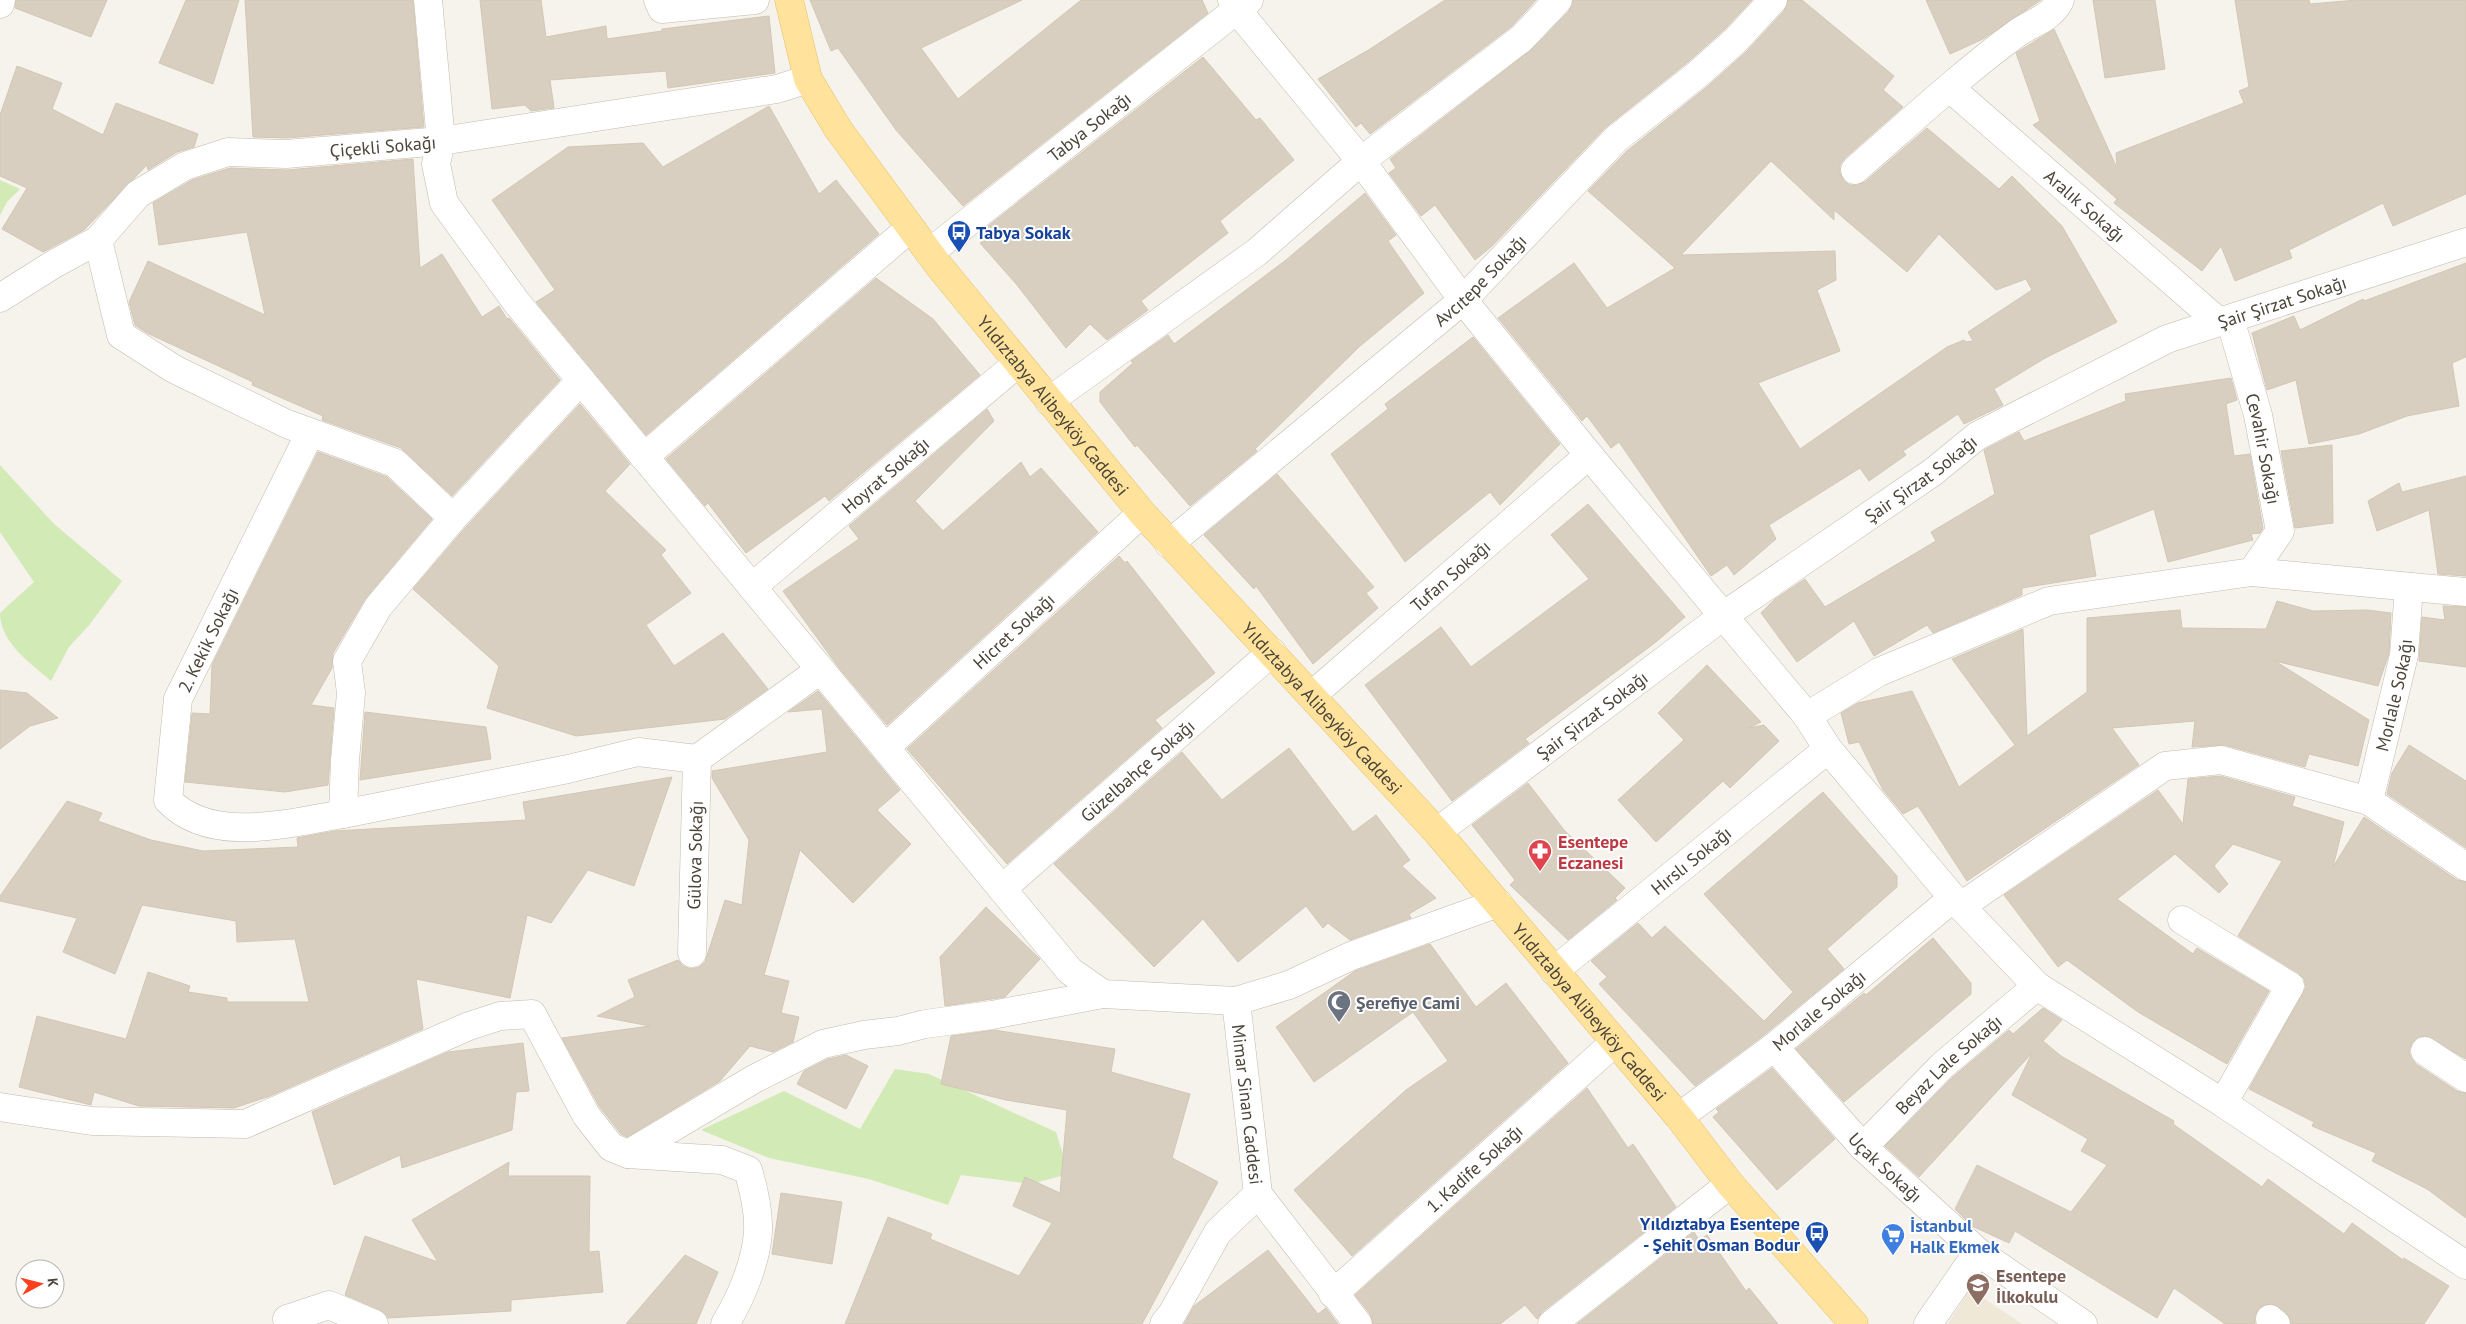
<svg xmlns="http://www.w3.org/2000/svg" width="2466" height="1324" viewBox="0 0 2466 1324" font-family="'PT Sans',sans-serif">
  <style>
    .education { fill: #efe8d6 }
    .green { fill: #d2eab5 }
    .building { fill: #d8cfc1; stroke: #d3c7b4; fill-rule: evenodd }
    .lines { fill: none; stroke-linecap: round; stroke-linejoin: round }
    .minor-casing { stroke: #c2bbae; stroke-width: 29 }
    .major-casing { stroke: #e6c16a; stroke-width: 29 }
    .minor { stroke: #fff; stroke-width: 28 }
    .major { stroke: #ffe39c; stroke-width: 28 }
    .labels { text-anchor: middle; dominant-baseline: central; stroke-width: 4; stroke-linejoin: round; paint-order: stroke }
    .street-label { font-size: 18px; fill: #4b4439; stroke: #fff }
    .transit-label { font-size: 18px; font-weight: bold; fill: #164399; stroke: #fff; text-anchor: start }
    .health-label { font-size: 18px; font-weight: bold; fill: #be3a42; stroke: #fff; text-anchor: start }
    .worship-label { font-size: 18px; font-weight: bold; fill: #5b616d; stroke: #fff; text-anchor: start }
    .shop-label { font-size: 18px; font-weight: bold; fill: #366cbe; stroke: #fff; text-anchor: start }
    .education-label { font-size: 18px; font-weight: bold; fill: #785e54; stroke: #fff; text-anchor: start }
  </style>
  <rect width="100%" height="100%" fill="#f6f3ec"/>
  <path class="education" d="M1970 1289 2022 1324H1948Z"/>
  <g class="green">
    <path d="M0 180 20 189 7 202 0 215Z"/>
    <path d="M0 465 54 524 122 581 90 624 69 647 51 681C30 663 0 642 0 613L34 582 0 532Z"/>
    <path d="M895 1069 929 1074 1056 1132 1069 1174 1031 1184 961 1175 948 1205 869 1179 769 1158 701 1130 784 1091 860 1129Z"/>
  </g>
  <g class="building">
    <path d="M16 0H107L91 37 15 8Z"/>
    <path d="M186 0H239L213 84 159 63Z"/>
    <path d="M245 0H413L424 127 286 138 253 137Z"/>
    <path d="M480 0H541L546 37 606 26 607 39 662 31V29L769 16 775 73 668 88 666 71 550 80 554 108 531 111 525 105 492 109Z"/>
    <path d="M810 0H1022L921 48 958 99 1081 0H1202L1208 13 963 206 896 130 838 48 831 51Z"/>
    <path d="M1445 0H1536L1511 27 1370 134 1361 123 1356 127 1318 79 1370 49Z"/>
    <path d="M1573 0H1752L1725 29 1688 62 1605 128 1492 246 1475 260 1435 205 1421 216 1389 173 1396 168 1390 159 1530 51 1569 11Z"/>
    <path d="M1788 0H1802L1894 76 1883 90 1903 107 1844 159 1840 165V173L1844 181 1850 185H1858L1865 182 1927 128 1999 189 2012 176 2062 226 2117 322 2047 357 1994 389 2003 405 1964 424 1958 414 1903 451 1906 455 1869 481 1860 468 1769 525 1776 539 1734 575 1727 565 1711 576 1619 442 1611 448 1587 416 1582 421 1498 318 1574 263 1607 308 1675 268 1588 191 1627 151 1708 86 1746 52 1784 11ZM1771 161 1834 220V210L1907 272 1939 234 1996 290 2026 279 2032 290 1968 332 1973 341 1966 342 1964 340 1947 347 1800 449 1758 383 1840 351 1817 290 1836 280 1835 251 1681 255Z"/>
    <path d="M1926 0H2041L1983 39 1950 54Z"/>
    <path d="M2093 0H2155L2165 69 2105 78Z"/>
    <path d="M2235 0H2309L2310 4 2357 0H2466V194L2393 226 2383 203 2289 250 2292 258 2235 281 2221 246 2202 271 2114 203 2117 199 2033 125 2040 121 2016 53 2054 29 2116 166H2117L2116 153 2244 103 2239 91 2249 87Z"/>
    <path d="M1203 57 1256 120 1260 118 1294 160 1220 221 1228 233 1141 301 1148 310 1107 340 1090 324 1066 348 1017 285 980 243 989 237 983 230Z"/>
    <path d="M17 66 62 83 52 109 103 135 116 103 198 134 194 147 177 152 148 170 147 165 84 230 43 252 2 229 27 188 0 176V115Z"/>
    <path d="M769 106 819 194 836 180 879 234 646 435 536 302 555 290 492 200 568 147 643 143 663 167Z"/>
    <path d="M413 159 420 268 442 254 482 317 499 306 507 319 509 318 560 380 452 496 401 448 322 420 323 416 252 385 253 382 147 333 135 325 129 302 148 261 265 315 247 232 159 245 153 203 192 180 230 168 287 170Z"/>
    <path d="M1365 193 1396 235 1388 241 1424 293 1359 347 1255 449 1257 451 1190 506 1137 445 1135 447 1100 402V392L1133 363 1131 361 1168 335 1174 344 1286 260Z"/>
    <path d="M2466 263V357L2452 363 2459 406 2407 416 2359 434 2309 444 2296 380 2267 390 2252 333 2294 316 2300 330 2363 299 2364 301Z"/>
    <path d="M876 278 933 319 980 375 829 501 825 496 746 553 708 503 705 506 666 459Z"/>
    <path d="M1473 337 1560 444 1500 505 1490 492 1405 562 1331 454 1388 409 1385 404Z"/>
    <path d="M2231 378 2237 400 2226 404 2234 456 2250 454 2263 528 2260 533 2251 534 2253 540 2168 562 2154 509 2089 535 2096 576 2022 588V595L1933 633 1927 625 1874 656 1854 621 1797 662 1761 613 1775 599 1805 579 1825 607 1936 541 1931 532 1995 494 1984 450 2019 432 2024 441 2126 401 2125 394Z"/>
    <path d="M580 404 630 464 605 491 666 550 661 555 691 593 646 625 674 666 723 633 768 689 725 719 576 736 487 708 499 666 413 589 465 528Z"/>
    <path d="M987 409 994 421 915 501 943 531 1021 462 1030 477 1041 468 1098 532 887 725 839 668 783 591 859 539 849 526Z"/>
    <path d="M2332 445 2333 523 2295 528 2281 451Z"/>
    <path d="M318 452 387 477 432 519 365 599 333 653 332 668 311 705 334 708 328 785 285 792 185 782 192 713 210 714 212 665Z"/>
    <path d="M1277 474 1374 587 1366 593 1378 608 1313 664 1256 586 1254 589 1204 535Z"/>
    <path d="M2466 476V576L2438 574 2429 510 2377 531 2368 501 2399 483 2402 492Z"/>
    <path d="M1588 504 1685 617 1656 642 1525 739 1529 743 1452 801 1365 685 1441 627 1471 667 1589 579 1551 535Z"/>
    <path d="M1119 556 1125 563 1127 561 1215 673 1155 720 1162 728 1007 864 907 749Z"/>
    <path d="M2277 601 2313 611 2367 610 2391 613 2389 653 2378 686 2275 661 2369 720 2358 766 2309 754 2305 767 2225 745 2192 747 2195 721 2112 728 2139 765 1967 881 1918 806 1903 814 1883 790 1859 742 1849 744 1841 713 1858 703 1912 691 1959 787 2015 745 1952 659 2023 629 2027 736 2087 692V618L2180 610 2182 628 2266 629Z"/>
    <path d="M2443 606 2466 607V667L2419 661 2422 617 2445 620Z"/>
    <path d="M1707 665 1761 722 1749 728 1764 725 1779 741 1730 788 1723 781 1656 842 1618 800 1684 740 1658 713Z"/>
    <path d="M0 690 27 693 58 718 30 726 0 749Z"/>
    <path d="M818 691 900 790 877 810 911 844 853 903 800 850 764 975 789 981 781 1013 799 1017 793 1042 773 1052 750 1046 720 1081 627 1137 621 1134 599 1106 562 1038 650 1026 597 1016 635 997 628 980 678 960 683 966 691 969 699 967 705 962 725 900 742 905 749 840 712 778V771L827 752 822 709 788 712Z"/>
    <path d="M365 712 486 727 491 759 360 780Z"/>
    <path d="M2409 745 2466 781V848L2387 794 2392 773Z"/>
    <path d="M1289 748 1353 832 1376 815 1410 860 1402 866 1436 898 1409 914 1411 918 1350 940 1328 923 1323 928 1306 906 1238 962 1203 919 1154 967 1054 864 1182 752 1222 800Z"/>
    <path d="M2220 776 2295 797 2292 806 2344 822 2333 867 2364 817 2457 880 2466 882V1059L2426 1036 2418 1037 2412 1043 2409 1051 2411 1058 2416 1064 2457 1091 2466 1093V1218L2427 1189 2372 1161 2376 1153 2312 1126 2314 1122 2249 1089 2306 987 2304 979 2298 973 2238 936 2282 861 2233 844 2214 866 2228 884 2219 893 2175 854 2117 899 2193 954 2197 948 2269 991 2227 1064 2138 1012 2067 960 2058 967 2004 895 2158 790 2183 824 2188 779Z"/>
    <path d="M672 777 634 886 588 870 551 923 527 915 510 998 416 979 423 1029 270 1096 234 1108 139 1106 94 1092 91 1105 19 1087 37 1016 126 1039 148 972 190 986 188 992 227 998V1002H309L295 939 237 942 236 921 142 905 115 974 63 952 77 918 0 901V896L67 801 102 813 98 821 151 840 203 851 298 847 297 838 335 831 526 820 523 802Z"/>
    <path d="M1528 783 1564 830 1625 888 1615 898 1617 900 1568 940 1510 885 1515 880 1472 825Z"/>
    <path d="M1823 792 1897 876V887L1827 949 1844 969 1764 1035 1695 1086 1599 984 1607 977 1591 961 1638 923 1652 938 1665 926 1764 1021 1793 992 1704 894Z"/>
    <path d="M986 907 1040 959 1005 997 945 1006 940 957Z"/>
    <path d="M1933 938 1971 983V994L1844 1102 1796 1049 1864 993 1866 995Z"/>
    <path d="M1430 944 1476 1007 1506 983 1568 1063 1352 1256 1294 1190 1406 1090 1448 1061 1413 1012 1314 1082 1276 1027 1355 971Z"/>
    <path d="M2043 1008 2062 1020 2043 1041 2061 1056 2174 1121 2173 1124 2262 1187 2268 1179 2344 1234 2352 1223 2403 1260 2404 1258 2449 1286 2424 1324H2291L2286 1312 2272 1304 2264 1305 2258 1309 2255 1317V1324H2225L2174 1288 2157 1318 2015 1231 2009 1243 1972 1226 1955 1209 1977 1165 2071 1212 2107 1165 2081 1151 2088 1139 2012 1095 2032 1053 1919 1177 1885 1146 1954 1076 2009 1030 2013 1034Z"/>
    <path d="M994 1030 1115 1049 1111 1072 1190 1094 1172 1158 1218 1182 1142 1324H845L888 1217 932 1234 930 1239 1019 1276 1052 1223 1013 1206 1025 1177 1060 1193 1067 1110 1006 1100 941 1084 951 1036Z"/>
    <path d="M523 1043 529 1091 516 1092 512 1130 402 1168 400 1155 334 1185 312 1112 448 1052Z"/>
    <path d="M846 1055 868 1066 846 1109 797 1084 804 1071 828 1059Z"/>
    <path d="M1772 1068 1835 1139 1777 1190 1713 1117 1719 1112 1716 1109Z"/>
    <path d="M1587 1088 1628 1148 1633 1144 1676 1207 1542 1312 1537 1319 1525 1305 1500 1324H1373L1370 1314 1355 1295Z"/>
    <path d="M509 1162 508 1176H590L589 1252 599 1251 603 1292 511 1300V1311L388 1318 380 1310 345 1295 365 1236 438 1262 412 1220Z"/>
    <path d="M781 1193 842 1202 832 1264 772 1254Z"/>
    <path d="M1694 1232 1699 1240 1707 1235 1746 1291 1749 1288 1778 1324H1577Z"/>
    <path d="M1268 1250 1318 1314 1326 1308 1338 1324H1184L1194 1306Z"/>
    <path d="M685 1255 718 1272 696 1324H626Z"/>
  </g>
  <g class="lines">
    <g class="minor-casing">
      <g id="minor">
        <path d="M428 0 441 141 436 164 444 203 517 303 1070 971 1103 994 1236 1001 1289 985 1351 956 1498 903"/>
        <path d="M658 0 662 9 755 0"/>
        <path d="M1558 0 1521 39 1361 161 1463 300 1589 455 1807 716 1828 749 1953 898 2037 986 2223 1103 2466 1265"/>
        <path d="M0 4 1 0"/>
        <path id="s1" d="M1950 88 2219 322"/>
        <path d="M1855 170C1908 124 1960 75 2016 34 2032 22 2051 19 2060 0"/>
        <path d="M98 240 121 335 174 369 287 424 395 463 453 518"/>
        <path id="s2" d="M929 253 1249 0"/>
        <path id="s3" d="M0 298 54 264 98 240 138 194 185 166 228 152 286 154 441 141 777 89 808 79"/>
        <path id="s4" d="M2230 319 2258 415 2280 531 2252 572"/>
        <path d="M581 380 453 518 378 607 347 661 351 693 345 760 343 814 568 769 638 752 697 759 820 670"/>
        <path d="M1049 401 1257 252 1361 161 1237 10 1232 0"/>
        <path d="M310 433 178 699 168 800C210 845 290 823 343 814"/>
        <path d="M644 457 910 228"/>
        <path id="s5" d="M1169 544 1463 300 1616 139 1698 74 1736 40 1773 0"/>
        <path id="s6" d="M752 587 1018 363"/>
        <path id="s7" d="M1311 696 1589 455"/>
        <path d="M1807 716 1879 672 2049 601 2252 572 2466 592"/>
        <path id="s8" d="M885 748 1142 513"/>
        <path id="s9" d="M2369 801 2404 655 2409 587"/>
        <path id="s10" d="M1437 832 1723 616 1933 472 1977 436 2167 339 2466 242"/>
        <path id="s11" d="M1002 889 1272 652"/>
        <path d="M1961 906 2165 766 2221 760 2369 801 2466 867"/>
        <path d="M2182 920 2290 986 2223 1103"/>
        <path id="s12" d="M692 953 697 759"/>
        <path id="s13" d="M1554 971 1828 749"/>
        <path id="s14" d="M1236 1001 1258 1194 1358 1324"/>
        <path id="s15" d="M1774 1047 1863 1147 1978 1252 2083 1324"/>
        <path d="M2425 1051 2466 1078"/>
        <path d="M0 1107 92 1121 245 1124 469 1026 500 1016 532 1014 586 1115 611 1147 628 1154 754 1079 823 1044 864 1035 898 1031 925 1024 992 1015 1103 994"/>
        <path id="s16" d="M1679 1117 1774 1047 1953 898"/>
        <path id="s17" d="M1863 1147 1943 1065 2037 986"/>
        <path d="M628 1154 722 1160 748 1170C754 1190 759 1211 758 1232 756 1262 741 1298 725 1324"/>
        <path id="s18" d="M1333 1294 1615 1042"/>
        <path d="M287 1319 329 1305 374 1324"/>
        <path d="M2270 1319 2276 1324"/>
        <path d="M1164 1324 1172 1314 1218 1232 1258 1194"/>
        <path d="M1552 1324 1730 1184"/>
        <path d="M1928 1324 1978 1252"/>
      </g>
    </g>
    <g class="major-casing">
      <g id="major">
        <path id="s19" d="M789 0 808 79 838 129 939 266 1142 513 1437 832 1679 1117 1730 1184 1854 1324"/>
      </g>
    </g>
    <use href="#minor" class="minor"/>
    <use href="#major" class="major"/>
  </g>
  <defs>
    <g id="bus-pin" transform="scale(1.25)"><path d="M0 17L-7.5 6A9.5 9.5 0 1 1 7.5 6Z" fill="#1a4fb4" stroke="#fff"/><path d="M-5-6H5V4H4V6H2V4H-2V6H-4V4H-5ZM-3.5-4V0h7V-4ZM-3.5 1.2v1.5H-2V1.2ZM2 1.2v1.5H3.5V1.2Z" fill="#fff"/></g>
    <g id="pharmacy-pin" transform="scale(1.25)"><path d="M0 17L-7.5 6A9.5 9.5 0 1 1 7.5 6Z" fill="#e0444e" stroke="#fff"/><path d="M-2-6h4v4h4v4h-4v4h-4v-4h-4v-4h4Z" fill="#fff"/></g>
    <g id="mosque-pin" transform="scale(1.25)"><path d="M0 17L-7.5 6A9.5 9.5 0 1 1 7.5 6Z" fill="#6b7280" stroke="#fff"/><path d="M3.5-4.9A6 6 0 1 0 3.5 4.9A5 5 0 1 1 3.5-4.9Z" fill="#fff"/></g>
    <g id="supermarket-pin" transform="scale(1.25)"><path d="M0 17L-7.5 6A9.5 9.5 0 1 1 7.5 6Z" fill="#3f7fe0" stroke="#fff"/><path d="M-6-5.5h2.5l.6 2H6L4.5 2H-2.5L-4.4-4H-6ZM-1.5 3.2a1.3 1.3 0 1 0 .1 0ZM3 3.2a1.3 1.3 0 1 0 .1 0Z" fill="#fff"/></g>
    <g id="school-pin" transform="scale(1.25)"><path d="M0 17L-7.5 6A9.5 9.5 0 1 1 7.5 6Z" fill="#8d6e63" stroke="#fff"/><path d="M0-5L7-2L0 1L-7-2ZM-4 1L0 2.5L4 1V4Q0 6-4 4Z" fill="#fff"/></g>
  </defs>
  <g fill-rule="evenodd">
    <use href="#bus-pin" x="959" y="232"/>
    <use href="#pharmacy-pin" x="1540" y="851"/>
    <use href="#mosque-pin" x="1339" y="1002"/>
    <use href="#bus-pin" x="1817" y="1233"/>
    <use href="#supermarket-pin" x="1893" y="1235"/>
    <use href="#school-pin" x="1978" y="1285"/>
  </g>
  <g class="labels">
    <g class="street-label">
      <text stroke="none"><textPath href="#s2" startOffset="204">Tabya Sokağı</textPath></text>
      <text stroke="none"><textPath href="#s3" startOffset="430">Çiçekli Sokağı</textPath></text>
      <text stroke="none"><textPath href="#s1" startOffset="179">Aralık Sokağı</textPath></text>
      <text stroke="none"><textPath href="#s5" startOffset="408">Avcıtepe Sokağı</textPath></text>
      <text stroke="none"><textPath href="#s10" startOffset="1004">Şair Şirzat Sokağı</textPath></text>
      <text stroke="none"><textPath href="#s19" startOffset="490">Yıldıztabya Alibeyköy Caddesi</textPath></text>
      <text stroke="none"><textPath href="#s4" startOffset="134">Cevahir Sokağı</textPath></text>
      <text stroke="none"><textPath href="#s6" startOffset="174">Hoyrat Sokağı</textPath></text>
      <text stroke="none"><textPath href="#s10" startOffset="599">Şair Şirzat Sokağı</textPath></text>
      <text stroke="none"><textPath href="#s7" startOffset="184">Tufan Sokağı</textPath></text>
      <text stroke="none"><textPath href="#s8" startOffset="174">Hicret Sokağı</textPath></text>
      <text transform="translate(208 640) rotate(-64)">2. Kekik Sokağı</text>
      <text stroke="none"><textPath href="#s9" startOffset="109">Morlale Sokağı</textPath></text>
      <text stroke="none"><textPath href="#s19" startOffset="895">Yıldıztabya Alibeyköy Caddesi</textPath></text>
      <text stroke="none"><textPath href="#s10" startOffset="194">Şair Şirzat Sokağı</textPath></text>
      <text stroke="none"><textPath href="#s11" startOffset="180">Güzelbahçe Sokağı</textPath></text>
      <text stroke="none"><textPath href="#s12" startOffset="98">Gülova Sokağı</textPath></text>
      <text stroke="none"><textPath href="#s13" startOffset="176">Hırslı Sokağı</textPath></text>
      <text stroke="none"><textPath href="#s16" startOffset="176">Morlale Sokağı</textPath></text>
      <text stroke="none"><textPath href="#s19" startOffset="1300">Yıldıztabya Alibeyköy Caddesi</textPath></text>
      <text stroke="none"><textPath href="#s17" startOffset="119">Beyaz Lale Sokağı</textPath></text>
      <text stroke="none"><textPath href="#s14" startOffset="104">Mimar Sinan Caddesi</textPath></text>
      <text stroke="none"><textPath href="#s15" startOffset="164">Uçak Sokağı</textPath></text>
      <text stroke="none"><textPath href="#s18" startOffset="189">1. Kadife Sokağı</textPath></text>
    </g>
    <g class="transit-label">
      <text x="976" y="232">Tabya Sokak</text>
      <text x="1800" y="1223" text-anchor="end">Yıldıztabya Esentepe<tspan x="1800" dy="21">- Şehit Osman Bodur</tspan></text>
    </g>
    <g class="health-label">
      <text x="1558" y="841">Esentepe<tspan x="1558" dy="21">Eczanesi</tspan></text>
    </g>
    <g class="worship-label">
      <text x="1356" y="1002">Şerefiye Cami</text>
    </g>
    <g class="shop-label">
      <text x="1910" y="1225">İstanbul<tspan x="1910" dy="21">Halk Ekmek</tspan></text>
    </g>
    <g class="education-label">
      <text x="1996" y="1275">Esentepe<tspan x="1996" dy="21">İlkokulu</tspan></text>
    </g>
  </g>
  <g transform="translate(40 1284) rotate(83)"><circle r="24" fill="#ffffff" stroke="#b7b4b0"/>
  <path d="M0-4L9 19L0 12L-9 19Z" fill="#fc3f1d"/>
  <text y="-8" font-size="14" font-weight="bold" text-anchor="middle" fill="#4b4439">K</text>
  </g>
</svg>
